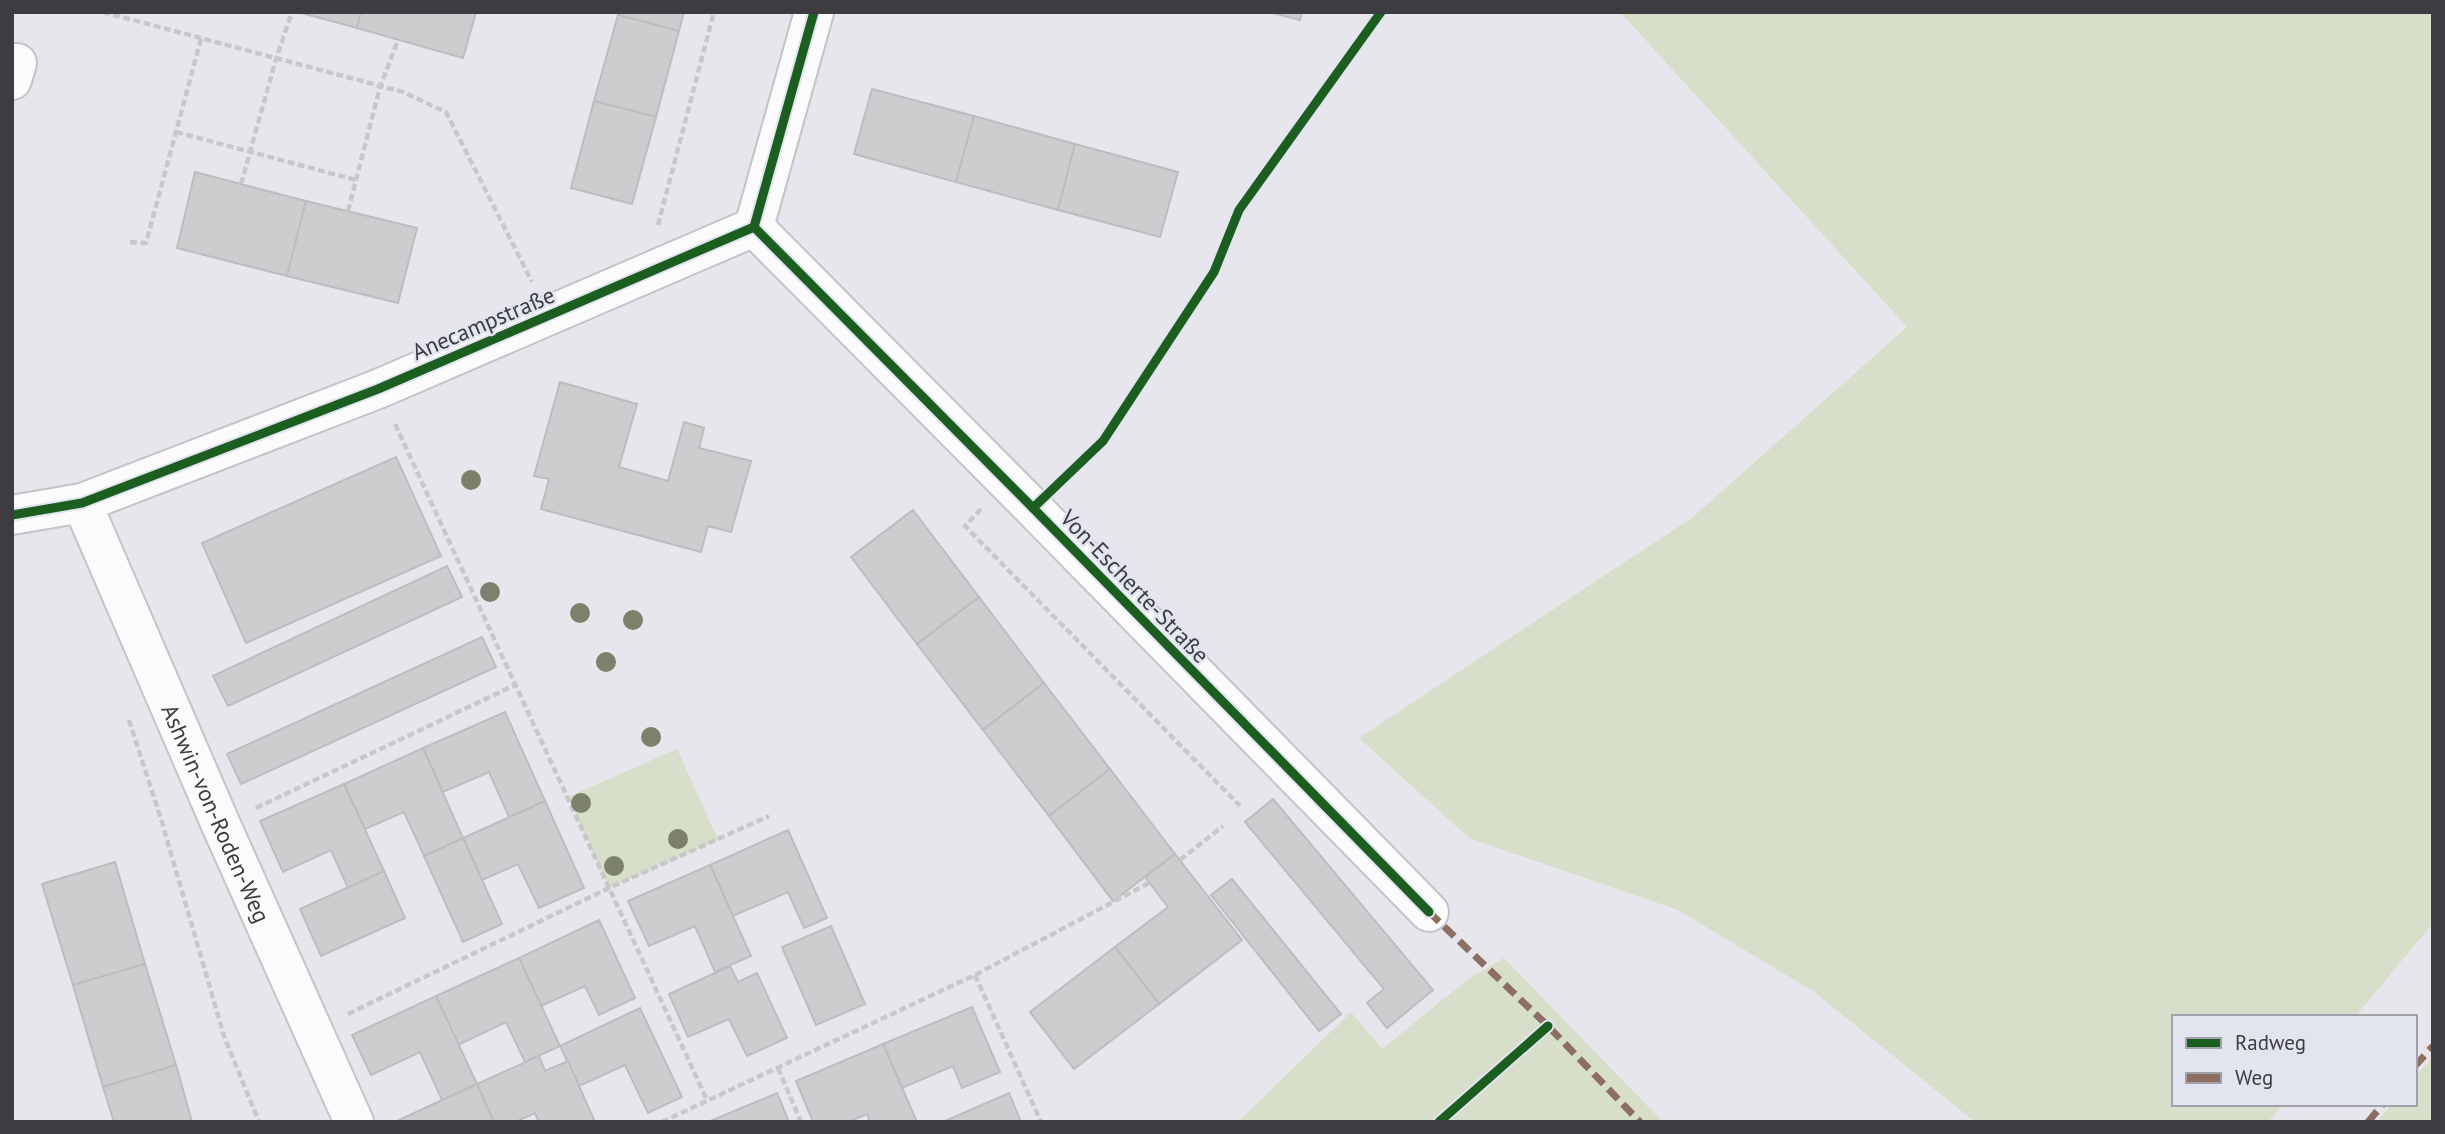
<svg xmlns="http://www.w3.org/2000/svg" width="2445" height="1134" viewBox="0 0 2445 1134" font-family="'PT Sans',sans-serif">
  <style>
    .green { fill: #d7dfca }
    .building { fill: #cfccd0; stroke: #bfbcc0; stroke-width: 2 }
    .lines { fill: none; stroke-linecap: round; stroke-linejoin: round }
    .minor-casing { stroke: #c3c4c9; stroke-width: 42 }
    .path { stroke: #c8c8c9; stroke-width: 4.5; stroke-dasharray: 7 3.5; stroke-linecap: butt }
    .minor { stroke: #fbfbfc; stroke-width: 38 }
    .quiet { stroke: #8d6e63; stroke-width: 7; stroke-dasharray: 14 7; stroke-linecap: butt }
    .cycleway-casing { stroke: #e2e4f0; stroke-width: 13 }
    .cycleway { stroke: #1b5e20; stroke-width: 9 }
    .tree { fill: #7b816a }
    .labels { text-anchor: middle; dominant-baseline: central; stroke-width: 5; stroke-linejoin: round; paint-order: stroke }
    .street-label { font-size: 23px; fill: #3c3c41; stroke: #e2e4f0 }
  </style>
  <rect width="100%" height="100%" fill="#e6e6ec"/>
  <g class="green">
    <path d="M1620 12H2433V923L2355 1017H2174V1104H2283L2268 1122H1975L1813 991 1678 910 1469 838 1359 738 1693 517 1907 327Z"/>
    <path d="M677 749 718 840 609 888 568 797Z"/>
    <path d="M1504 958 1663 1122H1238L1351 1012 1382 1049 1467 980Z"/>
    <path d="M2433 1057V1119L2431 1122H2377L2392 1104H2415V1077Z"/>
  </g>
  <g class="building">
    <path d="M298 12H361L357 28Z"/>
    <path d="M361 12H476L463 58 357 28Z"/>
    <path d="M619 12H684L679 31 618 15Z"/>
    <path d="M1269 12H1302L1300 20Z"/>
    <path d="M618 15 679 31 656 117 594 101Z"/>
    <path d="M872 89 974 116 956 182 854 154Z"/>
    <path d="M594 101 656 117 632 204 571 188Z"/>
    <path d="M974 116 1075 144 1058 210 956 182Z"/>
    <path d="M1075 144 1178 172 1160 237 1058 210Z"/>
    <path d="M195 172 306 201 287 276 177 248Z"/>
    <path d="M306 201 417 228 398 303 287 276Z"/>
    <path d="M560 382 637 404 619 467 668 481 684 422 704 428 699 448 751 461 731 532 708 526 701 552 541 509 549 479 534 476Z"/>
    <path d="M396 457 441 556 246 643 202 543Z"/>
    <path d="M913 510 979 597 917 644 851 557Z"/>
    <path d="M447 566 462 597 228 706 213 676Z"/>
    <path d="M979 597 1044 683 983 730 917 644Z"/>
    <path d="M482 637 496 667 241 784 227 754Z"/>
    <path d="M1044 683 1110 769 1049 816 983 730Z"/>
    <path d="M505 712 545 801 509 817 489 772 443 792 423 748Z"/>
    <path d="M423 748 463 838 424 856 404 812 365 829 344 784Z"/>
    <path d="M1110 769 1175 854 1113 901 1049 816Z"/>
    <path d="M344 784 384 871 348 888 331 850 283 872 260 821Z"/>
    <path d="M1273 799 1433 990 1387 1028 1367 1003 1384 989 1245 822Z"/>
    <path d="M545 801 584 888 539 908 518 864 482 880 463 838Z"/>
    <path d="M788 830 827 918 804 928 788 892 733 916 710 865Z"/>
    <path d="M463 838 502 924 463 942 424 856Z"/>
    <path d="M1175 854 1242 940 1159 1004 1115 947 1168 907 1145 877Z"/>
    <path d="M115 862 145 964 73 985 42 884Z"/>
    <path d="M710 865 751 956 715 972 695 926 649 946 628 901Z"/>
    <path d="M384 871 405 918 321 956 300 909Z"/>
    <path d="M1232 879 1341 1014 1319 1031 1211 895Z"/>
    <path d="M599 920 635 998 599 1015 585 986 541 1006 519 958Z"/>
    <path d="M831 926 865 1004 816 1025 782 947Z"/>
    <path d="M1115 947 1159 1004 1074 1069 1030 1012Z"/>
    <path d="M519 958 560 1046 525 1062 506 1022 458 1045 436 996Z"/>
    <path d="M145 964 176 1065 103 1087 73 985Z"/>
    <path d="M730 966 738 982 757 973 787 1038 747 1056 729 1019 688 1037 669 994Z"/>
    <path d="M436 996 477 1084 442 1100 420 1052 371 1075 352 1035Z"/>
    <path d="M972 1007 1000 1072 962 1088 953 1066 902 1088 883 1044Z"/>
    <path d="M640 1008 682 1097 648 1113 625 1065 579 1086 560 1046Z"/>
    <path d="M883 1044 917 1122H870L867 1114 848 1122H813L796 1081Z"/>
    <path d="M539 1056 545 1071 568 1061 595 1122H539L535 1113 515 1122H494L477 1084Z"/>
    <path d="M176 1065 192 1122H114L103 1087Z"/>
    <path d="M477 1084 494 1122H395L442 1100Z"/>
    <path d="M777 1093 789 1122H708Z"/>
    <path d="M1009 1093 1021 1122H943Z"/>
  </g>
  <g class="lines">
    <g class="minor-casing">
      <g id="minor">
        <path d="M12 80 17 63"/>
        <path d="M754 227 1033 508 1429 912"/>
        <path id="s1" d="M82 503 221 825 354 1122"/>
        <path d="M12 515 82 503 378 389 754 227 814 12"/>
      </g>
    </g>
    <g class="path">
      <path d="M103 12 403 92 446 112 532 282"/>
      <path d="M176 132 356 180"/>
      <path d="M241 184 276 59 292 12"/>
      <path d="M348 211 380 87 398 40"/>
      <path d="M658 225 714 12"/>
      <path d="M130 242 146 243 201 39"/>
      <path d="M395 424 707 1100"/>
      <path d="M981 509 965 526 1240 806"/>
      <path d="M129 720 161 819 224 1036 259 1122"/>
      <path d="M256 808 515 685"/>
      <path d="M1180 860 1223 826"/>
      <path d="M975 975 1041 1122"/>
      <path d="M348 1014 609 888 769 816"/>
      <path d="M778 1068 801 1122"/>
      <path d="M662 1122 975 975 1149 883"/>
    </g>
    <use href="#minor" class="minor"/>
    <g class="quiet">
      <path d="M1429 912 1548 1026 1640 1122"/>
      <path d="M2415 1066 2433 1046"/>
      <path d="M2368 1122 2383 1104"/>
    </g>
    <g class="cycleway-casing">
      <g id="cycleway">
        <path d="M754 227 1033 508 1429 912"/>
        <path d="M1033 508 1103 441 1214 272 1239 210 1381 12"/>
        <path d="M12 515 82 503 378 389 754 227 814 12"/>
        <path d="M1439 1122 1548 1026"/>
      </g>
    </g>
    <use href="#cycleway" class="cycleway"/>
  </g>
  <g class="tree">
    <circle cx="471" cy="480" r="10"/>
    <circle cx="490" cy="592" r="10"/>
    <circle cx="580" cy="613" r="10"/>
    <circle cx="633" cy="620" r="10"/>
    <circle cx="606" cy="662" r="10"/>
    <circle cx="651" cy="737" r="10"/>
    <circle cx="581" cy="803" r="10"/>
    <circle cx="678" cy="839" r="10"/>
    <circle cx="614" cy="866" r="10"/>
  </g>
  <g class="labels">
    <g class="street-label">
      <text transform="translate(483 323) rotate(-23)">Anecampstraße</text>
      <text transform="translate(1135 586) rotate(46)">Von-Escherte-Straße</text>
      <text stroke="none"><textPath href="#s1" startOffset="338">Ashwin-von-Roden-Weg</textPath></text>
    </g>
  </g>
  <rect width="2445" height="1134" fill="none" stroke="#3c3c41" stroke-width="28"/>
  <rect x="2172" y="1015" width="245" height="91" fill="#e2e4f0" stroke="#a0a1aa" stroke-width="2"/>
  <rect x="2186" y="1038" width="35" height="10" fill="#1b5e20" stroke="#a0a1aa" stroke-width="2"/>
  <text x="2235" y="1050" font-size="21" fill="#3c3c41">Radweg</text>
  <rect x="2186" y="1073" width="35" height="10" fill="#8d6e63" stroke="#a0a1aa" stroke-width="2"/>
  <text x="2235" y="1085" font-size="21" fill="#3c3c41">Weg</text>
</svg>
